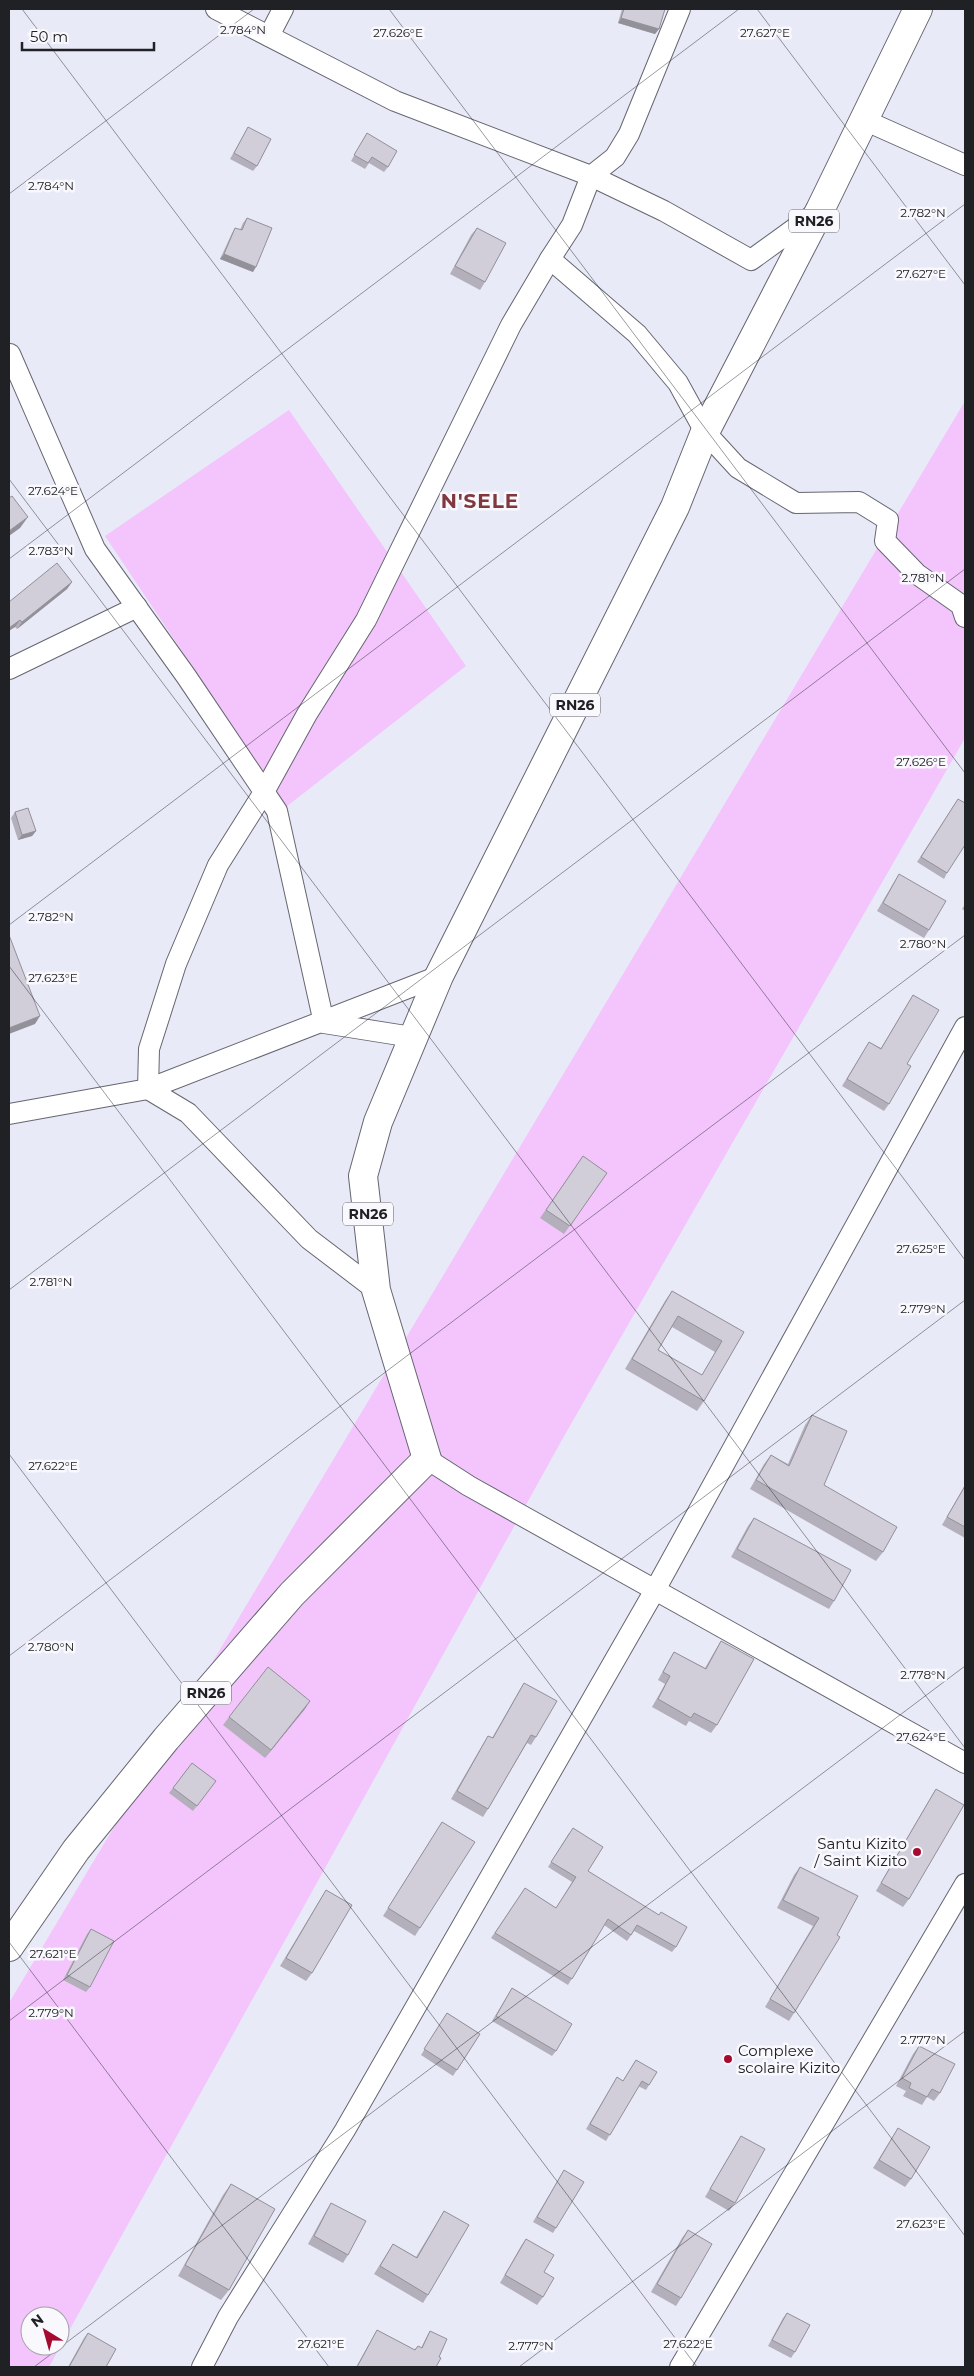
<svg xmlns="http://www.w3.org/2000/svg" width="974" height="2376" viewBox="0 0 974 2376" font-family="Montserrat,sans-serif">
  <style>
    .green { fill: #f3c5fc; fill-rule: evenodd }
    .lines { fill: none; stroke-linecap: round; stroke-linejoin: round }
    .minor-casing { stroke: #656671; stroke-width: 22 }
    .primary-casing { stroke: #656671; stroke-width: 30 }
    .minor { stroke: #fff; stroke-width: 20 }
    .primary { stroke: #fff; stroke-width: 28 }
    .wall { fill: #b4b0bb; fill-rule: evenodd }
    .shaded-wall { fill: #929098 }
    .building { fill: #d1cdd9; stroke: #929098; fill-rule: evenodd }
    .ticks { fill: none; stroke: #202125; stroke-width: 1; stroke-opacity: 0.45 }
    .poi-dot { fill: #a50a31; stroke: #f8f8fd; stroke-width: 2 }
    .labels { text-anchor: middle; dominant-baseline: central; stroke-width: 5; stroke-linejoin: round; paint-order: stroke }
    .shield { fill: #f8f8fd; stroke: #616266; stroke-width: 1 }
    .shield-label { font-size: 14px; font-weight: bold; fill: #202125 }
    .poi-label { font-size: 15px; fill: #202125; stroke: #f8f8fd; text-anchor: end }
    .district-label { font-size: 20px; font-weight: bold; letter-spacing: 1px; fill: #80383e; stroke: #f8f8fd }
    .ticks-label { font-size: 12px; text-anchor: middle; fill: #202125; stroke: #f8f8fd; stroke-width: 5; stroke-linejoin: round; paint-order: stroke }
  </style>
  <rect width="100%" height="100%" fill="#e9eaf7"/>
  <g class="green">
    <path d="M965 401V738L563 1438 49 2367H9V2003ZM30 2316H60V2346H30Z"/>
    <path d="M289 410 466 666 286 807 105 536Z"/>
  </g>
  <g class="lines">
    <g class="minor-casing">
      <g id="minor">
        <path d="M216 9 395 101 591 176 572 225 550 259 637 334 678 383 705 432 738 468 796 503 859 502 888 520 885 541 917 574 961 605 965 617"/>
        <path d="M680 9 629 134 615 157 591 176 664 211 751 260 816 213"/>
        <path d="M269 36 283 9"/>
        <path d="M864 120 965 165"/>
        <path d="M10 354 95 549 186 676 277 811 324 1023 412 1037"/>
        <path d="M9 669 137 607"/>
        <path d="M148 1089 149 1049 176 964 218 865 264 792 307 714 366 620 511 325 550 259"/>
        <path d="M148 1089 188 1113 309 1239 376 1290"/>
        <path d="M9 1114 148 1089 439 976"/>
        <path d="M427 1459 469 1486 965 1763"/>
        <path d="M202 2367 228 2317 345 2130 655 1590 965 1027"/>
        <path d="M680 2367 965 1884"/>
      </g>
    </g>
    <g class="primary-casing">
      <path id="primary" d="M9 1947 76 1850 166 1739 292 1594 427 1459 376 1290 363 1176 378 1122 439 976 675 507 705 432 820 210 918 9"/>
    </g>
    <use href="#minor" class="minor"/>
    <use href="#primary" class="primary"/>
  </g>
  <g class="wall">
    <path d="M622 9H665L659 29 655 34 618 23Z"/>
    <path d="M248 127 257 166 253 171 230 159Z"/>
    <path d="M367 133 388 167 384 172 369 163 365 169 351 161Z"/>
    <path d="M247 218 253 272 220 259 232 233 235 228 240 230 243 223Z"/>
    <path d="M477 228 485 282 480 290 450 274 471 235Z"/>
    <path d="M72 582 67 589 17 629 15 627 9 602Z"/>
    <path d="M958 799 947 873 944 879 917 862Z"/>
    <path d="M15 812 36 831 32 836 18 840 11 818Z"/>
    <path d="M899 874 929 930 924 938 877 911 894 882Z"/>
    <path d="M965 904V911L962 909Z"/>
    <path d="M913 995 907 1064 889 1104 884 1111 842 1086 869 1042 881 1048Z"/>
    <path d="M583 1156 607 1173 564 1234 540 1218Z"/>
    <path d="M672 1291 744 1332 704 1401 697 1411 625 1369 665 1301ZM672 1327 715 1352 702 1375 658 1350Z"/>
    <path d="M812 1415 824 1485 883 1552 876 1561 750 1489 764 1464 771 1455 788 1464 805 1425Z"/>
    <path d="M965 1485V1538L942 1525Z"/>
    <path d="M754 1518 834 1601 829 1609 731 1557 748 1526Z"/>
    <path d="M721 1641 717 1725 711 1733 689 1721 686 1726 652 1707 665 1684 658 1680 669 1660 674 1652 705 1668 716 1649Z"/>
    <path d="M524 1683 536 1737 531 1745 527 1743 488 1809 483 1817 451 1799 483 1744 488 1736 492 1738 519 1691Z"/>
    <path d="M310 1701 265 1758 223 1725 229 1717Z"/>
    <path d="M192 1763 216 1781 193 1811 169 1793Z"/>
    <path d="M936 1789 909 1899 903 1907 876 1891 931 1797Z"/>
    <path d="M442 1822 420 1928 415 1936 383 1916Z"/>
    <path d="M569 1833 588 1871 676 1947 672 1952 634 1931 627 1941 604 1925 568 1985 491 1938 525 1888 556 1908 572 1882 548 1867Z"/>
    <path d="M800 1867 837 1935 794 2013 789 2021 765 2007 813 1926 777 1908 794 1875Z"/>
    <path d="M326 1890 312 1973 306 1981 280 1966 321 1898Z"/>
    <path d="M91 1929 90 1987 86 1992 63 1980 87 1934Z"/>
    <path d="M512 1988 556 2051 552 2056 492 2021Z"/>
    <path d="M447 2013 480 2034 453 2076 421 2055Z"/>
    <path d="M919 2046 940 2093 934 2101 927 2097 922 2105 903 2096 906 2091 896 2086 913 2054Z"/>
    <path d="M636 2060 649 2085 646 2090 638 2086 606 2141 586 2129 617 2077 623 2081Z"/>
    <path d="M898 2128 911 2179 905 2187 873 2168Z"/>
    <path d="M741 2136 735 2203 729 2211 705 2197 736 2144Z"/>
    <path d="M564 2170 556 2228 553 2233 533 2222Z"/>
    <path d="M231 2184 229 2290 221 2300 178 2276 223 2195Z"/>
    <path d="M331 2203 348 2255 343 2263 308 2244 326 2211Z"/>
    <path d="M444 2211 428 2295 423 2303 374 2274 393 2244 416 2257Z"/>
    <path d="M688 2230 681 2298 676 2306 651 2292 682 2238Z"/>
    <path d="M526 2239 544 2272 543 2297 537 2305 500 2283 521 2246Z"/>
    <path d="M787 2313 795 2352 791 2358 768 2346 783 2318Z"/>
    <path d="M377 2330 414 2350 418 2346 421 2348 427 2336 430 2331 439 2357 436 2367H356Z"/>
    <path d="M88 2333 106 2367H68L84 2338Z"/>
  </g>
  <g class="shaded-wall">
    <path d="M621 18 659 29 655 34 618 23Z"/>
    <path d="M224 254 256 267 253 272 220 259Z"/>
    <path d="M28 517 20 528 9 536V531Z"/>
    <path d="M72 582 67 589 17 629 22 622Z"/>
    <path d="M20 620 15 627 9 631V628Z"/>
    <path d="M36 831 32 836 18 840 22 835Z"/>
    <path d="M40 1016 35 1024 9 1034V1028Z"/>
    <path d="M310 1701 305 1709 265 1758 271 1750Z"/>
  </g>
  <g class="building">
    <path d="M624 9H665L659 29 621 18Z"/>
    <path d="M248 127 271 139 257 166 234 153Z"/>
    <path d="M367 133 397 151 388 167 372 157 368 163 354 155Z"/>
    <path d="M247 218 272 228 256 267 224 254 235 228 242 230Z"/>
    <path d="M477 228 506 243 485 282 455 266Z"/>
    <path d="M12 496 28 517 9 531V498Z"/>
    <path d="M57 563 72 582 22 622 20 620 9 628V602Z"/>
    <path d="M958 799 965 803V845L947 873 921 857Z"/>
    <path d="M28 808 36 831 22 835 15 812Z"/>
    <path d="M899 874 946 901 929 930 883 903Z"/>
    <path d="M9 935 40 1016 9 1028Z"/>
    <path d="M913 995 939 1010 907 1064 911 1066 889 1104 847 1079 869 1042 881 1049Z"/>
    <path d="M583 1156 607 1173 570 1226 546 1210Z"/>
    <path d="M672 1291 744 1332 704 1401 632 1359ZM678 1316 722 1341 702 1375 658 1350Z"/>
    <path d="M812 1415 847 1431 824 1485 897 1527 883 1552 756 1480 771 1455 789 1466Z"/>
    <path d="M965 1486V1527L947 1517Z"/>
    <path d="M754 1518 851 1570 834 1601 737 1549Z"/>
    <path d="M721 1641 754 1659 717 1725 694 1713 691 1718 658 1699 670 1676 663 1672 674 1652 706 1669Z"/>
    <path d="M268 1667 310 1701 271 1750 229 1717Z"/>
    <path d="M524 1683 557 1701 536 1737 531 1735 488 1809 457 1791 488 1736 493 1738Z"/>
    <path d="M192 1763 216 1781 197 1806 173 1788Z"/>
    <path d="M936 1789 964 1805 909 1899 881 1883Z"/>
    <path d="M442 1822 475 1842 420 1928 388 1908Z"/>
    <path d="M573 1828 603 1847 588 1871 659 1915 661 1912 687 1927 676 1947 637 1925 631 1935 608 1919 572 1979 495 1933 525 1888 556 1908 576 1877 551 1862Z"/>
    <path d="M800 1867 858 1896 837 1935 840 1937 794 2013 770 1999 819 1918 783 1900Z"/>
    <path d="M326 1890 352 1905 312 1973 286 1958Z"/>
    <path d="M91 1929 114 1941 90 1987 67 1975Z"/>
    <path d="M512 1988 572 2024 556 2051 496 2016Z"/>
    <path d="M447 2013 480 2034 457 2070 424 2049Z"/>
    <path d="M919 2046 955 2064 940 2093 932 2089 927 2097 909 2088 911 2083 902 2078Z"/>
    <path d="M636 2060 657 2072 649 2085 642 2081 610 2135 590 2124 617 2077 623 2081Z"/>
    <path d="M898 2128 930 2147 911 2179 879 2160Z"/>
    <path d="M741 2136 765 2149 735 2203 710 2189Z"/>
    <path d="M564 2170 584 2182 556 2228 537 2217Z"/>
    <path d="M231 2184 275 2209 229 2290 185 2265Z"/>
    <path d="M331 2203 366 2221 348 2255 314 2236Z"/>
    <path d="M444 2211 469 2225 428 2295 380 2266 393 2244 417 2258Z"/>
    <path d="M688 2230 712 2244 681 2298 657 2284Z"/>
    <path d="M526 2239 554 2255 544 2272 554 2278 543 2297 505 2275Z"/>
    <path d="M787 2313 810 2325 795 2352 772 2340Z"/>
    <path d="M377 2330 415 2350 418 2346 422 2348 430 2331 447 2339 439 2357 441 2358 436 2367H357Z"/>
    <path d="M88 2333 116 2349 106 2367H69Z"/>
  </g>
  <path class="ticks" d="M22 9 965 1260M389 9 965 773M757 9 965 285M9 194 254 9M9 479 965 1748M9 559 739 9M9 925 965 204M9 966 965 2236M9 1290 965 569M9 1454 697 2367M9 1656 965 935M9 1942 329 2367M9 2021 965 1300M34 2367 965 1666M519 2367 965 2031"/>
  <g class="poi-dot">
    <circle cx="917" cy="1852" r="5"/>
    <circle cx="728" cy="2059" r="5"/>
  </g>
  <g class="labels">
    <g class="shield">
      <rect x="789" y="209.5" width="50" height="23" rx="4"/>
      <rect x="550" y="693.5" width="50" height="23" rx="4"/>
      <rect x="343" y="1202.5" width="50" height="23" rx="4"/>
      <rect x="181" y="1681.5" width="50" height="23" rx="4"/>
    </g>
    <g class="shield-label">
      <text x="814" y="221">RN26</text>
      <text x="575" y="705">RN26</text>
      <text x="368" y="1214">RN26</text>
      <text x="206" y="1693">RN26</text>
    </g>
    <g class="poi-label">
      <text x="907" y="1843">Santu Kizito<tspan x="907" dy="17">/ Saint Kizito</tspan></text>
      <text x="738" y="2050" text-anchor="start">Complexe<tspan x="738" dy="17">scolaire Kizito</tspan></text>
    </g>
    <g class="district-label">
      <text x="480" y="501">N'SELE</text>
    </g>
  </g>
  <g class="ticks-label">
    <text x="243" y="34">2.784°N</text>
    <text x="398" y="37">27.626°E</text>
    <text x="765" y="37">27.627°E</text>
    <text x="51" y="190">2.784°N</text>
    <text x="923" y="217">2.782°N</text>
    <text x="921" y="278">27.627°E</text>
    <text x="53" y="495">27.624°E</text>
    <text x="51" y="555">2.783°N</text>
    <text x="923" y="582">2.781°N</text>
    <text x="921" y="766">27.626°E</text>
    <text x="51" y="921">2.782°N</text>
    <text x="923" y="948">2.780°N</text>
    <text x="53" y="982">27.623°E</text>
    <text x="921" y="1253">27.625°E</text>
    <text x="51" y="1286">2.781°N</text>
    <text x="923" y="1313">2.779°N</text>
    <text x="53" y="1470">27.622°E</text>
    <text x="51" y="1651">2.780°N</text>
    <text x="923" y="1679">2.778°N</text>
    <text x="921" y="1741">27.624°E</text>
    <text x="53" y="1958">27.621°E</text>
    <text x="51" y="2017">2.779°N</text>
    <text x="923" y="2044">2.777°N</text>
    <text x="921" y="2228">27.623°E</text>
    <text x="321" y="2348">27.621°E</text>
    <text x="688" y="2348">27.622°E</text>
    <text x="531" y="2350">2.777°N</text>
  </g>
  <rect width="974" height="2376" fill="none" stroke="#202125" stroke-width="20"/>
  <g transform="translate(45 2331) rotate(323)"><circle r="24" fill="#f8f8fd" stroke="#a2a2a7"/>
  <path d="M0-4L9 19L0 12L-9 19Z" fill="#a50a31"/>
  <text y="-8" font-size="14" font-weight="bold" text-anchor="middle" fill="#202125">N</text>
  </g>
  <path d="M22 42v8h132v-8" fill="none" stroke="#202125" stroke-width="2.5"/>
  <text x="30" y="42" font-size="15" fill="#202125" stroke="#f8f8fd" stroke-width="4" paint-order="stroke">50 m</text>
</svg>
